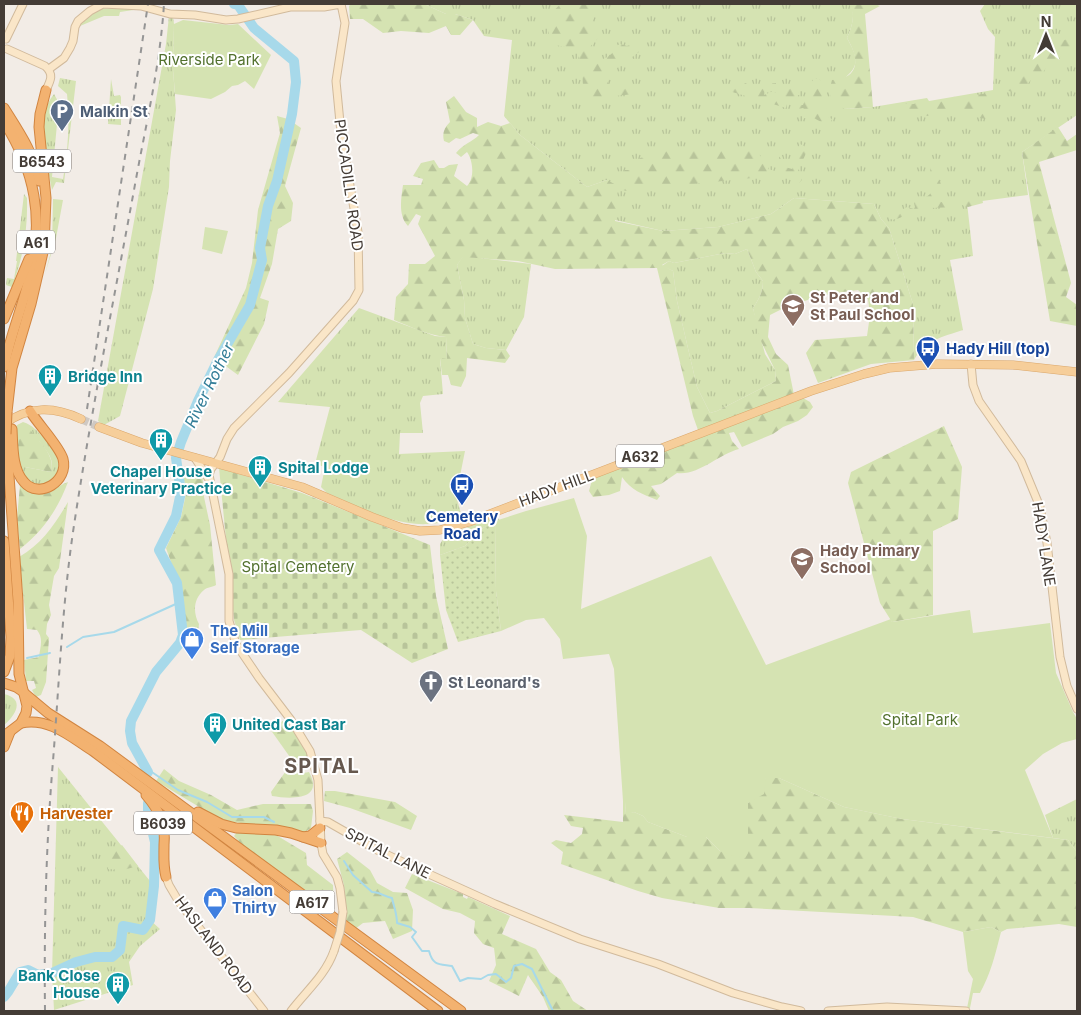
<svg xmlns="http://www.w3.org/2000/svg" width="1081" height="1015" viewBox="0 0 1081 1015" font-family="Inter,sans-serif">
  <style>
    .grass { fill: url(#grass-tufts); fill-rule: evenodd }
    .forest { fill: url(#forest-firs); fill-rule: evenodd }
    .cemetery { fill: url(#cemetery-stones) }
    .park { fill: #d5e3b2 }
    .garden { fill: url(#garden-dots) }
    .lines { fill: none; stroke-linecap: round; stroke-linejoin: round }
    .stream { stroke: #a7d9ea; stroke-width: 2 }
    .river { stroke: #a7d9ea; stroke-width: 10 }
    .primary-tunnel { stroke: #cfc9c3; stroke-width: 8; stroke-dasharray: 8 4; stroke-linecap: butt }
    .secondary-casing { stroke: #d1ba9c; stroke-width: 9 }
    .primary-casing { stroke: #daa76c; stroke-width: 9 }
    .highway-casing { stroke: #d18541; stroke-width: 11 }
    .secondary { stroke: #fae6c8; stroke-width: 7 }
    .primary { stroke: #f6ce9a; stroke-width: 8 }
    .highway { stroke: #f3b270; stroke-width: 9 }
    .rail { stroke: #959595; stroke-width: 2; stroke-dasharray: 6 6; stroke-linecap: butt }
    .secondary-bridge-casing { stroke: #d1ba9c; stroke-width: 9; stroke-linecap: butt }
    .highway-bridge-casing { stroke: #d18541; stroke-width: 11; stroke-linecap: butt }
    .secondary-bridge { stroke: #fae6c8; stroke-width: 7 }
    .highway-bridge { stroke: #f3b270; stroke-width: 9 }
    .labels { text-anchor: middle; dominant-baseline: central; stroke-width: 4; stroke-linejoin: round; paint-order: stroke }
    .shield { fill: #fff; stroke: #7c7672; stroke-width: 1 }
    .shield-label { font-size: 14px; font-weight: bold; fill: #443c36 }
    .park-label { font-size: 15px; fill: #52712e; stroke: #fff }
    .service-label { font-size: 15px; font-weight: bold; fill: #4e5e75; stroke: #fff; text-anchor: start }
    .street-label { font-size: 15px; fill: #443c36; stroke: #fff }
    .education-label { font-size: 15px; font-weight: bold; fill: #785e54; stroke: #fff; text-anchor: start }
    .transit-label { font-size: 15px; font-weight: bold; fill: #164399; stroke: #fff; text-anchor: start }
    .culture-label { font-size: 15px; font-weight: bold; fill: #0d838f; stroke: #fff; text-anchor: start }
    .shop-label { font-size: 15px; font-weight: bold; fill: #366cbe; stroke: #fff; text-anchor: start }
    .worship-label { font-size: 15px; font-weight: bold; fill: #5b616d; stroke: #fff; text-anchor: start }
    .food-label { font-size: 15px; font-weight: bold; fill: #c56008; stroke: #fff; text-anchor: start }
    .water-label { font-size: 16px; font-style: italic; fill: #347e98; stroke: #fff }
    .district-label { font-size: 20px; font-weight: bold; letter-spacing: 1px; fill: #66584e; stroke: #fff }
  </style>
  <defs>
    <pattern id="grass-tufts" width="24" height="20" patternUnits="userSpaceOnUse" patternTransform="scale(1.25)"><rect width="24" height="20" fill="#d5e3b2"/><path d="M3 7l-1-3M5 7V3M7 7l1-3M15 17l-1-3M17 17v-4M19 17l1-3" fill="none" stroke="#b8c49a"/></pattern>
    <pattern id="forest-firs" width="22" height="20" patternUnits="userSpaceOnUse" patternTransform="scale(1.25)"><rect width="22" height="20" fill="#d5e3b2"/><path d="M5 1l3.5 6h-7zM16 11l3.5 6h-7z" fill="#b8c49a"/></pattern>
    <pattern id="cemetery-stones" width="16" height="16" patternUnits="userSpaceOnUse" patternTransform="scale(1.25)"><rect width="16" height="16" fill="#d5e3b2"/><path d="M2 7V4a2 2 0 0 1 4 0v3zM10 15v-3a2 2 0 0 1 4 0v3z" fill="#b8c49a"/></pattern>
    <pattern id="garden-dots" width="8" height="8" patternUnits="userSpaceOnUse" patternTransform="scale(1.25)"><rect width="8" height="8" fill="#d5e3b2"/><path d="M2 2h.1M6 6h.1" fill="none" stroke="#b8c49a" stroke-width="1.8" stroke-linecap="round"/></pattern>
  </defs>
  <rect width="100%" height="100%" fill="#f2ece6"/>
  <g class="grass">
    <path d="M424 4H850C856 15 852 27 847 38 857 56 861 66 843 79L844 109 873 107 927 98 929 101 993 90 995 37 988 29 980 11 985 4H1077V115L1022 152 1028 195 967 203 973 256 950 260 963 330C942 337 925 340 914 360L913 304 889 228 881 219 874 204 794 198 771 214 718 227 663 231 615 220 607 180 587 187 520 135 504 116 512 40 484 36 473 20 455 14H446Z"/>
    <path d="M116 8 140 9 120 12 119 16H104L80 26 77 24 99 9Z"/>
    <path d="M169 16 173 17 174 24 173 69 176 110 170 161 169 187 153 289 120 416 104 425 98 421 166 44Z"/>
    <path d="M60 78 76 81 64 183 56 182 52 190C47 161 33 119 54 94L59 103 52 177 63 179C68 151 70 122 67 94L58 86Z"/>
    <path d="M111 79 114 96 120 95 121 97V125L108 124Z"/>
    <path d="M24 194 27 198C28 229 23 258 12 287L6 285 7 278 14 279 17 261H16Z"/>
    <path d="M53 199 63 200 56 238 45 274 52 248Z"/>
    <path d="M747 249 756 272 763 281C763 292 759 299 753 308L765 354 775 370 776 381 717 411 710 413 697 387 677 301 673 271 662 266 669 261 674 263 725 253 735 254Z"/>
    <path d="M463 256 531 264 524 317 506 350 486 348 473 344 465 318 464 300 457 265Z"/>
    <path d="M359 308 435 336 446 337 447 359H440L443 394 423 396 420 403 423 433H400L399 454 465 451 456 496 462 517C451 520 440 524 428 524 393 526 358 506 327 493L321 487 325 467 315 464 330 407 278 402Z"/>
    <path d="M23 422C33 425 38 432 44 438 81 474 37 502 22 473 15 460 17 442 16 428L17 425ZM39 441C46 451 55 458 51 472L25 467Z"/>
    <path d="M497 515 499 520 483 528 465 546 440 555V544L447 533 466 528Z"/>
    <path d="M4 694C26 699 15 716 4 725Z"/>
    <path d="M58 767 154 886 150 920 160 929 140 946 129 962 133 985 54 1010 52 973Z"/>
    <path d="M1077 799V852L1068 840 1053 838 1045 815Z"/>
  </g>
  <g class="forest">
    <path d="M351 4H424L446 14H455L473 20 460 35H451L446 26 429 33 401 31 383 33 363 19H350L349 6Z"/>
    <path d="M561 4H598L592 18 600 36 588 49V56L593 62C602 61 611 56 616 49V46L620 44 627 46 641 40 643 43 638 46 639 52 610 73 608 83 613 86 631 87 634 94 586 99 578 92 583 86 582 68 577 50C568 46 559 47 550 43 548 27 547 14 561 4Z"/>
    <path d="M849 4H875L880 6 865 14 873 107 844 109 832 101 829 91 832 80C861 78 859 58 847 38 852 27 856 15 849 4Z"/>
    <path d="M1077 37V49L1063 55 1047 67 1043 72 1034 76 1026 86 1012 92 1006 90 997 94 990 110 992 114V120L980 118 964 110H950L927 116 919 110 915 113 909 110 892 114 890 111 892 106 901 104H914L917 102 924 100 927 104 993 92 1000 87 1006 77C1025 74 1029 62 1043 53 1053 48 1057 50 1064 40Z"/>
    <path d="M814 78 823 81 827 108 824 112H818L832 119 830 124H825L810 116 808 119 804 118 803 113 805 110 803 108 799 109 798 107V105H803L806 98H811L813 93 811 83Z"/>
    <path d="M746 83 748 86 776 83V88L765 89 764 95 773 91 780 96 783 85 795 87 800 94 787 104 786 108 729 91V86Z"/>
    <path d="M454 96 466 112 477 118V127L488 122 501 126 510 123 520 135 587 187 607 180 618 186 615 221 663 231 718 227 771 214 794 198 874 204 881 219 889 228 913 304 914 360 871 364 818 383 806 353 815 340 867 336 870 315 868 299 858 290 835 293 817 297 786 307 770 315 768 337 776 354 788 365 794 395 698 430 693 416 657 268 555 269 518 261 463 257 457 265 464 300 465 318 473 344 486 348 506 350 510 356 505 363 467 358 466 376 461 387 451 385 448 375H442L440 358 447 359 446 337C428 335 411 327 394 320L396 297 408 284 409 264H425L435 256 418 224 421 216 416 214 408 226C398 215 401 200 403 185H421L423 179 413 176 421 163 434 160 439 168H444L449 165 458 164 454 176 467 186C475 178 473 160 467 152L461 157 456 153C463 144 472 142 479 135L473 133 460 139 456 138 449 143 444 141C442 133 444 128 450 122L446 102ZM747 249 756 272 763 281C763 292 759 299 753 308L759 337 775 370 776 381 717 411 710 413 697 387 677 301 673 271 662 265 669 261 674 263 725 253 735 254Z"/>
    <path d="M277 116 288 119 301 128 285 186 293 203 291 221 278 229 272 264 260 298 269 301 264 324 238 375 227 367 223 372 211 364 246 288 252 263 258 210 280 133Z"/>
    <path d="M1058 127 1067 141 1077 134V150L1039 162 1070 279 1071 283 1066 297 1077 305V326L1050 321 1022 152Z"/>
    <path d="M800 144 804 146 807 151 798 171 802 173V180L799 183 792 179 790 174 626 191 620 189 621 174 625 170H630C634 162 639 154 649 159L652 154 660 149 669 152 672 149 678 150 682 148 690 150 702 148 701 153 708 152V149L719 152 721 146 732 148 734 150V155H741L745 148H751L758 151 762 160 769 157 768 169 775 171 779 169V157L782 156 785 167 792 169C798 160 794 152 800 144Z"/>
    <path d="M935 161C937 166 936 169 937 173 939 183 946 186 936 196L941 198V202H953L961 200 966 202 973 198 975 200 979 197 982 198 983 203 968 207 962 205 958 207 929 208 926 212C921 213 914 212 909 213 901 216 899 221 889 219L892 211 904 209 907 207 914 209 915 207 914 203 917 199C923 198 929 197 932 191L927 178 930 174 931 162Z"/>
    <path d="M803 398 810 402 813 407 807 415 798 421 783 427 773 434 742 447 734 432 729 433 732 441 739 449C719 454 698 476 677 473L661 484 651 486 660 496 657 500C642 494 631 490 622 477L620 491 609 495 593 497 589 491 592 480 597 473Z"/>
    <path d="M20 426 29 428C38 441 56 455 51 472L25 467 20 461 18 431Z"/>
    <path d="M944 426 962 467 958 519 933 531V615L892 622 880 603 848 483 851 472Z"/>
    <path d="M185 466 202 470 204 497 210 525 216 585C213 587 207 587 204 590 193 599 193 613 199 624L198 631 185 637 179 585 166 548 181 517 187 489 183 478Z"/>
    <path d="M68 482C58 509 43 531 20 549L17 518 20 485C28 491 41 495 51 491 57 489 61 484 68 482Z"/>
    <path d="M68 502 59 568 54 576 49 605 51 615 47 624 46 634 49 638 46 682 41 695 36 697 32 690 36 688 34 681H26L24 660 39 657C40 647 44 639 37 630L27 629 19 557C42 544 55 524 68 502Z"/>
    <path d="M286 719 307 752 309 759C306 765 303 767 297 767L270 729Z"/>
    <path d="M288 768C294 774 300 774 309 772 325 801 290 799 272 796L271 792Z"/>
    <path d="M164 769 179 781 211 795 237 810 263 804H311L313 811 311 828 305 832H297L221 820 156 781Z"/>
    <path d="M766 778H779L844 807 902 819 1068 840 1077 852V927L1059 924 1007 929 1001 932 991 927 963 932 913 917 749 908H719L662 898 638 891 561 864 563 852 551 843 556 840 571 843 582 834 583 828 571 826 564 815 623 822V801H625L626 814 634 812 643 816 648 822 687 837H706L720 851 748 853V803Z"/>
    <path d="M325 791H335L395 802 417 816 411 830 350 808 324 801Z"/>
    <path d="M238 831 271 832 306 853 307 865 333 885 334 914 243 846 234 836Z"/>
    <path d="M122 845 138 866 123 870 108 869C110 858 112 852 122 845Z"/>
    <path d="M347 852 370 870 377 883 393 892 407 893 413 910 412 931 393 939 385 921 363 923 355 929 346 922 344 885 337 859Z"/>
    <path d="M412 874 463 894V897L467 899 468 897 510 916 502 934 536 949 550 972 561 980 573 1001 588 1011H549L543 997 528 975 519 996 489 981 496 965 494 948 483 944 474 933 475 921 460 913 443 909 405 888Z"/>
  </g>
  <path class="cemetery" d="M219 468 302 493 430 545 436 596 448 649 412 663 361 630 240 640 234 620Z"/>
  <g class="park">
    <path d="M183 20 229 25 238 24 271 55 254 89 245 81 238 85 232 86 225 92 211 99 175 94 173 69 174 24Z"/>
    <path d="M205 227 228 231 222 254 202 249Z"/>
    <path d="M574 498 587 536 581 609 711 556 766 665 891 619 892 622 970 610 973 633 1050 623 1056 673 1073 712 1077 719V739L1062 743 1043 754 1025 770 1053 838 902 819 844 807 779 778H766L764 794 748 803V853L745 858 734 856 720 851 706 837H687L648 822 643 816 634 812 626 815 625 802 623 801 614 669 609 654 563 659 560 639 544 618 526 620 501 631 496 591 495 521 526 511Z"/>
    <path d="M991 927 1001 932C995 955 991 973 980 993H973L970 1008H967L973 979 968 971 963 932Z"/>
  </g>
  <path class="garden" d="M495 521 496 591 501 631 458 642 446 610 440 555 465 546 483 528Z"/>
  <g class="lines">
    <g class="stream">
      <path d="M67 647 83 637 114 632 178 603"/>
      <path d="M27 658 50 653"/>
      <path d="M146 768 178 790 207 802 232 817H264L274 822"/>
      <path d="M344 861 353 875 372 892C380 892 385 897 392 898 394 907 397 914 397 923L410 927 416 932 412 937 422 951H429C433 966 439 964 452 966L460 981 468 978 481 979 488 975 496 974 506 982 511 978 514 966 522 964 532 969 553 1011"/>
    </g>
    <g class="river">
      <path d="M148 772 132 743 130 731 131 721 156 672 180 643 183 635 177 583 159 550 176 516 181 492 176 458 181 442 198 401 218 360 250 305 262 260 260 248 268 206 277 181 292 114 296 82 294 61 254 28 238 5 234 4"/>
      <path d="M4 997 8 992 20 972 28 970 38 975 52 973 76 962 95 957H112L120 950 123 926 143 930 150 920 154 886 155 842 148 813V803"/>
    </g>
    <path class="primary-tunnel" d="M81 419 99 427"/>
    <g class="secondary-casing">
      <g id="secondary">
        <path d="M6 39 23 4"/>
        <path d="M7 49 45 66C54 74 51 80 46 90"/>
        <path d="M49 69 64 58 70 48 73 41 75 27 78 21 90 11 103 4 141 6 170 14 195 15 226 20 238 19 290 7H324L341 4 345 23 336 81 341 133 358 232 359 290 353 301 289 373 234 428 227 439 220 457 211 469 209 475 229 574V621L236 644 259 678 291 720 310 751 318 780 321 843 323 854 337 877 340 888 343 912"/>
        <path d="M971 364 973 385 979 401 1021 461 1040 507 1047 543 1060 657 1067 686 1077 709"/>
        <path d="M195 458 210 481"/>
        <path d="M320 821 328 822 377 850 409 865 495 904 580 939 658 964 733 993 782 1007 801 1011"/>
        <path d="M166 877 169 885 179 902 264 1011"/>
        <path d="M291 1011C306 991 325 976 334 951"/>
        <path d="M828 1011 887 1007 966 1011"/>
      </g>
    </g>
    <g class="primary-casing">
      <g id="primary">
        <path d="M4 424C29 406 53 406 81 419"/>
        <path d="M99 427 142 443 302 487 372 517 402 528 420 531 440 530 469 522 738 419 811 391 864 374 889 368 938 364 1013 365 1077 372"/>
      </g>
    </g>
    <g class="highway-casing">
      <g id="highway">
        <path d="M4 108C19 132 34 153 39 181"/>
        <path d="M4 122C35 170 44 219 30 275 23 306 10 336 4 367"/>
        <path d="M4 319 29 259"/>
        <path d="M7 412 12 368 31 304 44 248 46 198 39 127 40 114 46 90"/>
        <path d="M12 429C13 446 12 469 24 482 39 500 69 481 63 459 60 447 38 424 30 411"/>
        <path d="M4 541 11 637 10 656 4 672"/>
        <path d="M4 683 16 687 22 691"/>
        <path d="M24 693 48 713 100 746 461 1011"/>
        <path d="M21 723C49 717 71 737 93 751L438 1011"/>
        <path d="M4 736 21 723 26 713 27 706 19 674 18 601 6 434"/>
        <path d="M4 747 10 732"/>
        <path d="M146 795C159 810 166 824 164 845 164 857 163 865 166 877"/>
        <path d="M198 812 221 824 236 828 276 830 291 833 321 843"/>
        <path d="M303 837 310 836 320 828"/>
      </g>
    </g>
    <use href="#secondary" class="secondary"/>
    <use href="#primary" class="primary"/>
    <use href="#highway" class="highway"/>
    <g class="rail">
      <path d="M87 409 148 4"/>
      <path d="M45 1011C44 928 46 844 53 761 59 685 62 608 73 532 90 418 113 304 134 190 145 128 160 67 164 4"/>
    </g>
    <g class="secondary-bridge-casing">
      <path id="secondary-bridge" d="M334 951 340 932 343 912"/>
    </g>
    <g class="highway-bridge-casing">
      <path id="highway-bridge" d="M6 434 7 412"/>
    </g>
    <use href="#secondary-bridge" class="secondary-bridge"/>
    <use href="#highway-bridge" class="highway-bridge"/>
  </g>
  <defs>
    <g id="parking-pin" transform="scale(1.25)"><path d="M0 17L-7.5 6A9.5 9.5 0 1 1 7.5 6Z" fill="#5c6f8a" stroke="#fff"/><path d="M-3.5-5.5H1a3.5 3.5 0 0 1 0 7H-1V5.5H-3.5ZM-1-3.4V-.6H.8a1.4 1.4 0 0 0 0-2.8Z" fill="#fff"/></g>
    <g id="school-pin" transform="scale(1.25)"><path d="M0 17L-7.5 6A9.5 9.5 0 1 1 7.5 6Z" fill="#8d6e63" stroke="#fff"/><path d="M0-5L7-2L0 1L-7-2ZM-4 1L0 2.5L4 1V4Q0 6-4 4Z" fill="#fff"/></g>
    <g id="bus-pin" transform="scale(1.25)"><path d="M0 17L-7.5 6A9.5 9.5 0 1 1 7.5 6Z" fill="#1a4fb4" stroke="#fff"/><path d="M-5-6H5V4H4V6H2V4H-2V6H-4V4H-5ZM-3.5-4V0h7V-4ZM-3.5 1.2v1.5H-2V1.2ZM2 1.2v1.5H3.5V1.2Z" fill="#fff"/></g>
    <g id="building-pin" transform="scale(1.25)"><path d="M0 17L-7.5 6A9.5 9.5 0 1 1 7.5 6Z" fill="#0f9aa8" stroke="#fff"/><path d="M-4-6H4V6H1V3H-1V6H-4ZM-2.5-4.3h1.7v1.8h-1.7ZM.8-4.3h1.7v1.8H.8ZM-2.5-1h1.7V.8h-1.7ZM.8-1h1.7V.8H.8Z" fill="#fff"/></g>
    <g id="shop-pin" transform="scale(1.25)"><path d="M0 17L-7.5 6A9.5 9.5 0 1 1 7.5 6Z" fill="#3f7fe0" stroke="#fff"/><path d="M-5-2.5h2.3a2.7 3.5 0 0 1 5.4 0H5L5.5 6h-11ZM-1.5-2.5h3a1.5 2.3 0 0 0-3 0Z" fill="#fff"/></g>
    <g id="church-pin" transform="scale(1.25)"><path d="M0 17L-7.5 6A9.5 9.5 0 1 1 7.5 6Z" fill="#6b7280" stroke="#fff"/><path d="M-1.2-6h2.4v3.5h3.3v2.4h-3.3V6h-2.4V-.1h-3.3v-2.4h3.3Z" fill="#fff"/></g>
    <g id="restaurant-pin" transform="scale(1.25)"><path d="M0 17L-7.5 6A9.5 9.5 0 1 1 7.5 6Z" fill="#e8710a" stroke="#fff"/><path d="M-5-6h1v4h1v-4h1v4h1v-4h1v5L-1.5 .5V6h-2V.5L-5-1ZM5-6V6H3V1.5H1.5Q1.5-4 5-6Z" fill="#fff"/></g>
  </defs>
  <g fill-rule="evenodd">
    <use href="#parking-pin" x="62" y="111"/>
    <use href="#school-pin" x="793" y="306"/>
    <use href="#bus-pin" x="928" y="348"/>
    <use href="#building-pin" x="50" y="376"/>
    <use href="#building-pin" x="161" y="440"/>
    <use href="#building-pin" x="260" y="467"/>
    <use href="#bus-pin" x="462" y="485"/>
    <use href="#school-pin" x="802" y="559"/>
    <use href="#shop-pin" x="192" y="639"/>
    <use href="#church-pin" x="431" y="682"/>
    <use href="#building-pin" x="215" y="724"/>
    <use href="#restaurant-pin" x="22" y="813"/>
    <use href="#shop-pin" x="215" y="899"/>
    <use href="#building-pin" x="118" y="984"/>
  </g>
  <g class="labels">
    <g class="shield">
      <rect x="13" y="149.5" width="58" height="23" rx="4"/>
      <rect x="17" y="230.5" width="38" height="23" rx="4"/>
      <rect x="616" y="444.5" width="48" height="23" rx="4"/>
      <rect x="134" y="811.5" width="58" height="23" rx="4"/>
      <rect x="289.5" y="890.5" width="45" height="23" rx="4"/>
    </g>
    <g class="shield-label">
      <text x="42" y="161">B6543</text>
      <text x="36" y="242">A61</text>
      <text x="640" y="456">A632</text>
      <text x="163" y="823">B6039</text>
      <text x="312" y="902">A617</text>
    </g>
    <g class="park-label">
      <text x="209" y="59">Riverside Park</text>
      <text x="298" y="566">Spital Cemetery</text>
      <text x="920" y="719">Spital Park</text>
    </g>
    <g class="service-label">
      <text x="80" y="111">Malkin St</text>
    </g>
    <g class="street-label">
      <text transform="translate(349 185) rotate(82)">PICCADILLY ROAD</text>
      <text transform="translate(556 488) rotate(-21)">HADY HILL</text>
      <text transform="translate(1044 544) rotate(81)">HADY LANE</text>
      <text transform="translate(388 853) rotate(27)">SPITAL LANE</text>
      <text transform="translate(214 945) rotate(53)">HASLAND ROAD</text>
    </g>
    <g class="education-label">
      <text x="810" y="297">St Peter and<tspan x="810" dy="17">St Paul School</tspan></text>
      <text x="820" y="550">Hady Primary<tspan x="820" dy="17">School</tspan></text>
    </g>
    <g class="transit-label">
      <text x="946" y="348">Hady Hill (top)</text>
      <text x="462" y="516" text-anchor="middle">Cemetery<tspan x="462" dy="17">Road</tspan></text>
    </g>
    <g class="culture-label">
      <text x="68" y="376">Bridge Inn</text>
      <text x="278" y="467">Spital Lodge</text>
      <text x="161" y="471" text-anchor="middle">Chapel House<tspan x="161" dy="17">Veterinary Practice</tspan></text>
      <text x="232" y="724">United Cast Bar</text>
      <text x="100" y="975" text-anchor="end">Bank Close<tspan x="100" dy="17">House</tspan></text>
    </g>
    <g class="shop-label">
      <text x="210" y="630">The Mill<tspan x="210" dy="17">Self Storage</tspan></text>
      <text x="232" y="890">Salon<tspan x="232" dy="17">Thirty</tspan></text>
    </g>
    <g class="worship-label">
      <text x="448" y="682">St Leonard's</text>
    </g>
    <g class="food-label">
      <text x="40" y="813">Harvester</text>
    </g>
    <g class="water-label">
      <text transform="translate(209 385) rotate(-64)">River Rother</text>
    </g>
    <g class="district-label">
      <text x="322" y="766">SPITAL</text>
    </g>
  </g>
  <rect width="1081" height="1015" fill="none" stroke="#443c36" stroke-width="10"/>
  <g transform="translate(1046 35)" stroke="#ffffff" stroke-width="4" paint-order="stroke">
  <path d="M0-4L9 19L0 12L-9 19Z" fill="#443c36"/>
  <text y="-8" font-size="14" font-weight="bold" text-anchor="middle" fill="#443c36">N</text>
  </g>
</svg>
